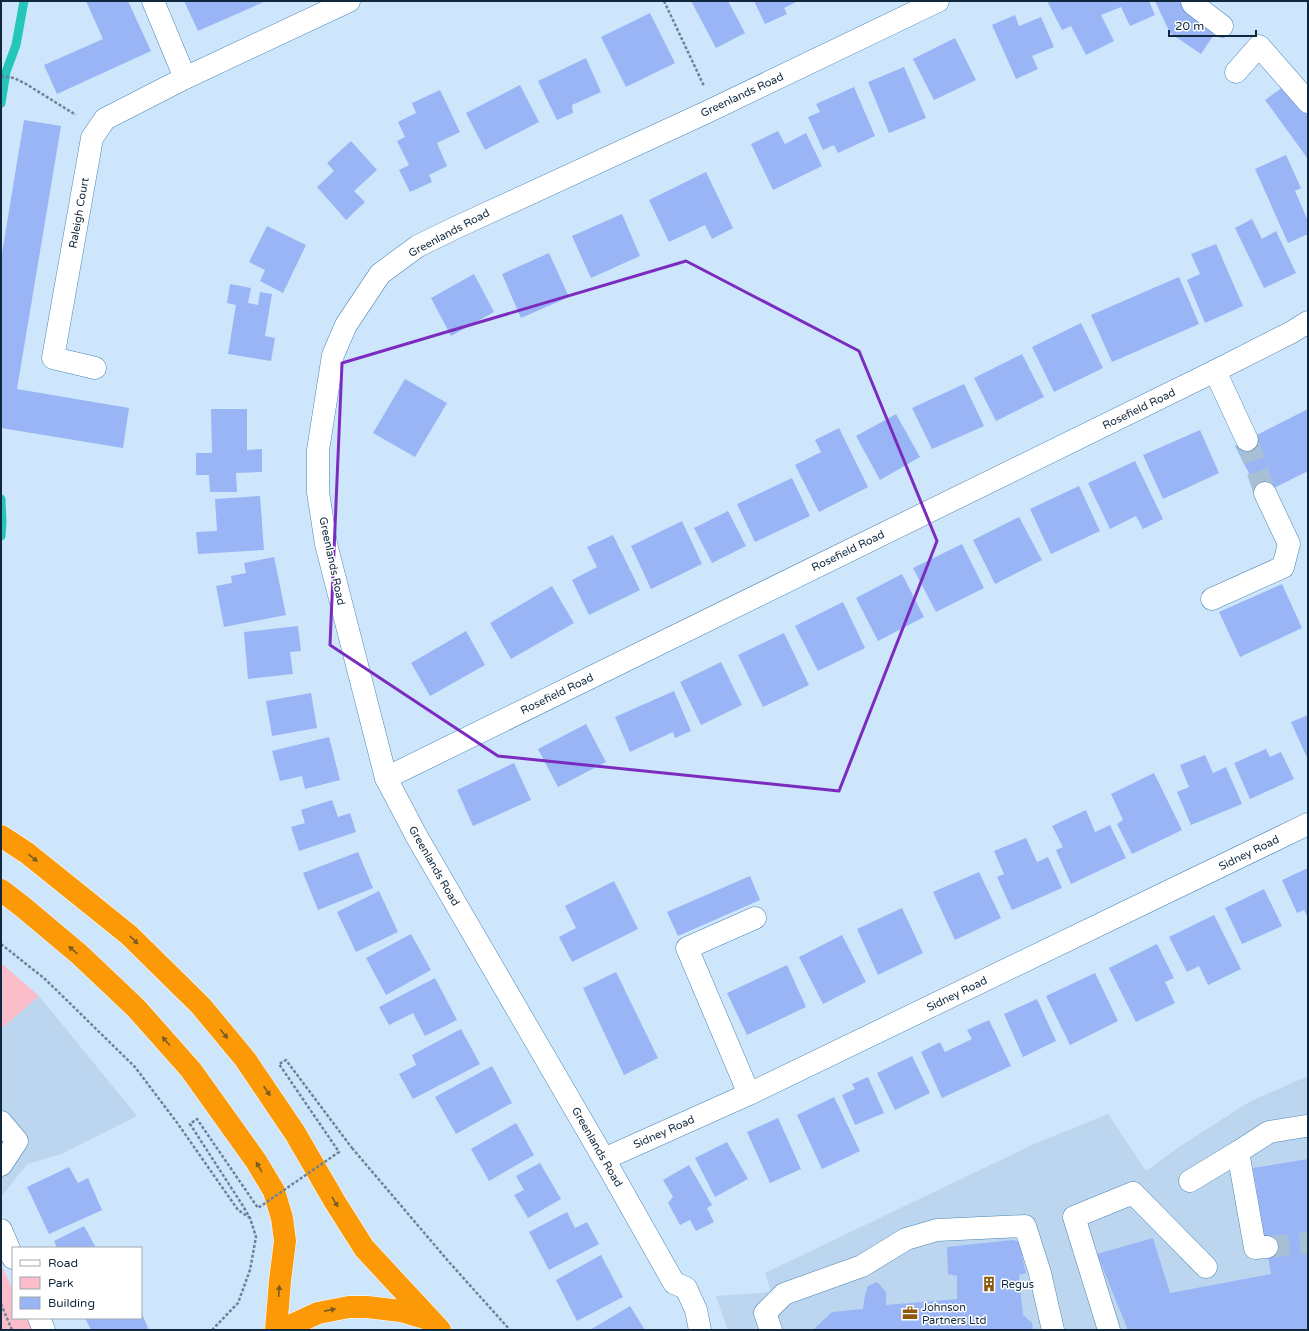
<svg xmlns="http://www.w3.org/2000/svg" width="1309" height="1331" viewBox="0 0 1309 1331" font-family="'Varela Round',sans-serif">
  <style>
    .built { fill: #bbd6ee }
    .green { fill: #fbbdc9 }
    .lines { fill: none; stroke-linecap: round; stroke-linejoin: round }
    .stream { stroke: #24c6b9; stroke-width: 9 }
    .building { fill: #99b5f6 }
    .minor-tunnel { stroke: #a8c0d6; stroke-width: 22; stroke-dasharray: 22 11; stroke-linecap: butt }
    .minor-casing { stroke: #4984b7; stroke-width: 23 }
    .highway-casing { stroke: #fff; stroke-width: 23 }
    .path { stroke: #6b8398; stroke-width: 2.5; stroke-dasharray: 3 2; stroke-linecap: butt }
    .minor { stroke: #fff; stroke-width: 22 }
    .highway { stroke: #fb9a06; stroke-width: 22 }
    .path-bridge { stroke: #6b8398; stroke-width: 2.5; stroke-dasharray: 3 2; stroke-linecap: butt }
    .oneway { fill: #7a5b24 }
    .marked { fill: none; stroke: #7b2cbf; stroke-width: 3; stroke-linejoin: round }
    .labels { text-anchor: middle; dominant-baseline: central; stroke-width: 3; stroke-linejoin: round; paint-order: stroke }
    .street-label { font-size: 11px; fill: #10283d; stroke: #fff }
    .poi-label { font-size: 11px; fill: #10283d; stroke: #fff; text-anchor: start }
  </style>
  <rect width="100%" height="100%" fill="#cee6fc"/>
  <g class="built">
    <path d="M39 996 137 1116 61 1154 27 1164 1 1197V1029Z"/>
    <path d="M1308 1076V1330H728L716 1296 771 1292 765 1273 1034 1144 1108 1114 1146 1171 1179 1147 1249 1102Z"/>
  </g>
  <g class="green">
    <path d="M1 963 39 996 1 1029Z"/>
    <path d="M1 1265 13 1290V1318H27L33 1330H1Z"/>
  </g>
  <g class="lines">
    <g class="stream">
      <path d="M1 103 6 72 16 45 24 1"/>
      <path d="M1 499 2 523 1 536"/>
    </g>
  </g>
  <g class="building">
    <path d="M86 1H128L151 51 57 94 44 65 103 39Z"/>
    <path d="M184 1H266L198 31Z"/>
    <path d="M691 1H728L745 33 716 48Z"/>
    <path d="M754 1H798L784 8 787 14 765 24Z"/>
    <path d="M1047 1H1149L1155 15 1130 26 1121 7 1101 15 1114 41 1086 55 1071 26 1062 30Z"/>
    <path d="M1155 1H1184L1215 33 1201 54 1170 33Z"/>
    <path d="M650 13 675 63 626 87 601 37Z"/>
    <path d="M1015 15 1019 26 1041 17 1054 47 1032 56 1038 69 1016 79 992 25Z"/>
    <path d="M955 38 976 80 934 100 913 59Z"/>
    <path d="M586 58 601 92 572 105 573 113 557 120 538 81Z"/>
    <path d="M904 67 926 118 889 133 868 82Z"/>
    <path d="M1287 84 1308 112V159L1265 100Z"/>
    <path d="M520 85 539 122 485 150 466 113Z"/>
    <path d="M854 87 875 136 838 153 834 145 823 150 808 117 820 112 816 104Z"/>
    <path d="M440 90 460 132 437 143 447 166 429 175 432 182 410 192 399 170 409 165 397 141 405 137 398 122 416 113 412 103Z"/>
    <path d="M24 120 61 126 17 389 129 408 123 448 1 428V259Z"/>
    <path d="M778 131 785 144 806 133 822 166 773 190 751 144Z"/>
    <path d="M351 141 377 170 354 191 365 202 346 220 317 187 334 171 327 163Z"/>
    <path d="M1286 155 1301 188 1295 191 1308 221V234L1288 243 1255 169Z"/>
    <path d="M706 172 733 228 712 239 705 225 669 242 649 200Z"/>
    <path d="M622 214 640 256 591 278 572 236Z"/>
    <path d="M1252 219 1262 239 1276 231 1296 273 1264 288 1235 228Z"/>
    <path d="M267 226 306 245 283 293 260 281 265 270 249 262Z"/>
    <path d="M1216 244 1243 306 1205 323 1187 280 1200 274 1191 254Z"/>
    <path d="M549 253 569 297 521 318 502 274Z"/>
    <path d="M474 274 494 312 451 336 431 298Z"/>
    <path d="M1179 277 1199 324 1112 362 1091 315Z"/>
    <path d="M230 284 251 288 248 303 258 305 260 292 272 294 265 336 275 338 271 361 228 354 236 305 227 303Z"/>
    <path d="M1081 323 1103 368 1054 392 1032 347Z"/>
    <path d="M1022 354 1044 397 996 421 974 378Z"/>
    <path d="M405 379 447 403 415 457 373 433Z"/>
    <path d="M964 384 984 426 932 449 912 408Z"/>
    <path d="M211 409H247V450L262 449V472L236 473 237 492H210L209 475H196V453H212Z"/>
    <path d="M1308 409V471L1260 495 1235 446Z"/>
    <path d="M896 414 920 457 880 480 856 436Z"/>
    <path d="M839 428 868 487 819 512 795 465 821 452 815 440Z"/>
    <path d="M1200 430 1219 473 1163 499 1143 455Z"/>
    <path d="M1135 461 1163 519 1143 529 1136 516 1110 529 1088 483Z"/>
    <path d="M792 478 810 516 755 542 737 504Z"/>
    <path d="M1079 486 1100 531 1051 554 1030 509Z"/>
    <path d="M260 496 264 550 198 554 196 532 217 531 215 499Z"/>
    <path d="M728 511 746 546 712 563 694 528Z"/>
    <path d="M1019 517 1042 560 995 584 973 540Z"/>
    <path d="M682 521 702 564 651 589 631 546Z"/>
    <path d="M613 535 640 590 589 615 572 580 597 567 587 547Z"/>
    <path d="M962 544 984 588 936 612 913 568Z"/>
    <path d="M274 557 286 615 224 627 216 586 232 583 231 576 246 573 244 563Z"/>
    <path d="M902 574 924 617 878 641 856 598Z"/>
    <path d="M1282 584 1302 628 1240 657 1219 612Z"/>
    <path d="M552 586 574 623 511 659 490 623Z"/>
    <path d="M843 602 865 648 818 671 795 626Z"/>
    <path d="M298 626 301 651 290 652 293 674 248 679 244 632Z"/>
    <path d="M466 631 485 665 430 696 411 663Z"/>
    <path d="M784 633 809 685 763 707 738 655Z"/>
    <path d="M721 662 742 705 701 725 680 682Z"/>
    <path d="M674 691 691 731 675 738 673 732 630 752 615 717Z"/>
    <path d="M311 693 317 728 272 736 266 701Z"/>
    <path d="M1308 715V760L1291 722Z"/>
    <path d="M586 724 606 762 558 787 538 749Z"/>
    <path d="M329 737 340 780 305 789 302 776 280 781 272 751Z"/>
    <path d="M1266 749 1270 757 1281 752 1294 779 1250 799 1234 763Z"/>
    <path d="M1205 755 1213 773 1226 767 1242 804 1191 825 1177 792 1189 787 1180 765Z"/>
    <path d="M514 763 531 800 473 826 457 790Z"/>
    <path d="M1154 773 1182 830 1132 854 1117 824 1123 820 1111 794Z"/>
    <path d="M332 800 338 817 350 813 356 832 299 851 291 827 305 823 301 810Z"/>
    <path d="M1086 810 1095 832 1110 825 1126 858 1071 884 1056 850 1063 847 1052 826Z"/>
    <path d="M1026 838 1037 862 1048 857 1062 888 1012 910 997 877 1004 874 994 851Z"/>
    <path d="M358 852 373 888 318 910 303 873Z"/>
    <path d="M1308 868V918L1304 910 1297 913 1282 880Z"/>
    <path d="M979 872 1001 918 955 940 933 892Z"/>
    <path d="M750 876 760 900 678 936 667 912Z"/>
    <path d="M614 881 638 929 572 962 559 937 576 928 565 906Z"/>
    <path d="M1264 889 1282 926 1242 944 1225 908Z"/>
    <path d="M379 891 398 932 356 952 337 912Z"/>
    <path d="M902 908 923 953 878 975 857 929Z"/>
    <path d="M1214 915 1241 969 1208 985 1199 966 1187 972 1169 937Z"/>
    <path d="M411 934 431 970 386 995 366 958Z"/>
    <path d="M842 935 866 982 823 1004 799 957Z"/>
    <path d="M1157 944 1174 978 1165 982 1175 1003 1136 1022 1109 968Z"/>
    <path d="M787 965 806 1007 747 1035 727 993Z"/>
    <path d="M616 972 658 1058 624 1075 583 988Z"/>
    <path d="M1095 973 1118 1021 1070 1045 1046 996Z"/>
    <path d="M435 978 457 1020 425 1036 413 1013 389 1025 379 1007Z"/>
    <path d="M1037 999 1056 1041 1023 1057 1004 1014Z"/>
    <path d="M989 1020 1011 1066 942 1098 921 1052 940 1042 945 1052 972 1039 967 1030Z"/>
    <path d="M461 1029 480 1064 413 1099 399 1074 416 1065 412 1055Z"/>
    <path d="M912 1056 930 1093 895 1110 877 1073Z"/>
    <path d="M492 1066 512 1103 456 1134 435 1097Z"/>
    <path d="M868 1077 884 1113 855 1125 842 1095 855 1089 852 1084Z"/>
    <path d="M834 1097 860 1151 822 1169 797 1115Z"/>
    <path d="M778 1118 801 1169 770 1183 747 1132Z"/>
    <path d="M516 1123 534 1155 489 1181 471 1149Z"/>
    <path d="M727 1142 748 1179 715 1197 695 1158Z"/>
    <path d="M1308 1159V1330H1128L1097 1254 1153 1238 1170 1293 1271 1274 1253 1168Z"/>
    <path d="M540 1163 561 1199 528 1218 514 1195 524 1190 516 1176Z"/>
    <path d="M689 1165 712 1205 707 1208 714 1222 696 1231 690 1220 680 1225 668 1203 673 1197 663 1180Z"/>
    <path d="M69 1167 78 1183 88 1178 102 1210 49 1234 27 1187Z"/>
    <path d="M567 1212 575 1228 587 1222 599 1244 549 1270 529 1232Z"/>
    <path d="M84 1226 96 1248H57L54 1241Z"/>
    <path d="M1012 1240 1026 1243 1029 1255 1022 1256 1026 1273 1019 1275 1023 1315 1032 1323 1033 1330H815V1328L832 1312 863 1309 865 1295 868 1286 877 1282 886 1292V1305L957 1299V1276L948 1274 947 1247Z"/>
    <path d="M601 1255 623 1297 577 1321 556 1280Z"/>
    <path d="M630 1306 645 1330H590Z"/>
    <path d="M141 1312 149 1330H91L85 1318H141Z"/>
  </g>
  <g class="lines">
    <g class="minor-tunnel">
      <path d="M1247 440 1265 493"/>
      <path d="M1267 1247 1308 1243"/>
    </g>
    <g class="minor-casing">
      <g id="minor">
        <path d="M153 1 185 78"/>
        <path d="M1192 1 1193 4 1222 26"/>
        <path d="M1236 72 1259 46 1308 102"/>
        <path d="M95 368 53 358 92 138 105 119 185 78 349 1"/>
        <path d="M1215 371 1247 440"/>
        <path d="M1212 599 1283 567 1289 544 1265 493"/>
        <path d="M386 778 1215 371 1292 332 1308 322"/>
        <path d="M749 1094 687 948 755 918"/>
        <path d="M1 1122 17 1141 1 1165"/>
        <path d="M604 1159 749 1094 1308 824"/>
        <path d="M1190 1181 1238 1152"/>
        <path d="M1 1230 13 1258"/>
        <path d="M1267 1247 1255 1248 1238 1152 1269 1132 1306 1126"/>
        <path d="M39 1318 44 1330"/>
        <path d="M700 1330 696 1310 686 1288 674 1283 604 1159 417 837 386 778 326 544 318 492V450L333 355 346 325 380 274 418 246 455 228 707 112 938 1"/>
        <path d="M771 1330 765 1313 784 1294 862 1266 906 1239 937 1230 1025 1226 1040 1273 1053 1330"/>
        <path d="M1109 1330 1074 1217 1133 1193 1206 1267"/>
      </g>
    </g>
    <g class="highway-casing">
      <g id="highway">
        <path d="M1 836 27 853 129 935 201 1006 245 1059 295 1133 335 1202 364 1248 440 1330"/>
        <path d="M1 890 23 907 79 954 136 1008 191 1070 256 1161 274 1191 282 1218 285 1241 280 1281 276 1330"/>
        <path d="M281 1330 318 1313 349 1307H367L401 1311 428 1319"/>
      </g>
    </g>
    <g class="path">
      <path d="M664 1 704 86"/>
      <path d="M1 76 14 78 26 84 76 115"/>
      <path d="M1 944 45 979 135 1067 178 1124 238 1210 250 1218"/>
      <path d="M352 1148 449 1262 510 1330"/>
      <path d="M1 1304 12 1330"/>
      <path d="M212 1330 238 1303 250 1270 256 1237 250 1218 243 1206"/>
    </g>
    <use href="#minor" class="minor"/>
    <use href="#highway" class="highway"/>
    <path class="path-bridge" d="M243 1206 190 1124 197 1119 258 1208 339 1152 279 1064 286 1060 352 1148"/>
  </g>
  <defs><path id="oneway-solid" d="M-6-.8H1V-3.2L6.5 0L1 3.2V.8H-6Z"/></defs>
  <g class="oneway">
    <use href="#oneway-solid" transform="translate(33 858) rotate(39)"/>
    <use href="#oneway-solid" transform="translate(134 940) rotate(44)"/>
    <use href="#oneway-solid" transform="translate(73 950) rotate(-139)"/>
    <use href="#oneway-solid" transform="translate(224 1034) rotate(51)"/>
    <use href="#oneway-solid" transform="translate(166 1041) rotate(-131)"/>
    <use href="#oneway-solid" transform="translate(267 1091) rotate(56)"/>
    <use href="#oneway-solid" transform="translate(259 1167) rotate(-120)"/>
    <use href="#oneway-solid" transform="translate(335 1202) rotate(59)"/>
    <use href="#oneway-solid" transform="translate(279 1291) rotate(-86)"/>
    <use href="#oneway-solid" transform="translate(330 1310) rotate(-11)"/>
  </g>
  <path class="marked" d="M686 261 859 351 937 541 839 791 498 756 330 645 342 363Z"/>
  <defs>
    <g id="building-bare" transform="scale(1.2)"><path d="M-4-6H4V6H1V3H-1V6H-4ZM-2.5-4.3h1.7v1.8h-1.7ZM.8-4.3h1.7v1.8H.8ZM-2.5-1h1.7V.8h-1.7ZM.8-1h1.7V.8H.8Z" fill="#90580f" stroke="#fff" stroke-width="2.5" paint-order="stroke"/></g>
    <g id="office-bare" transform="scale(1.2)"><path d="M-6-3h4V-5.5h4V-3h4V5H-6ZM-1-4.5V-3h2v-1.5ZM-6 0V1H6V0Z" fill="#90580f" stroke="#fff" stroke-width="2.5" paint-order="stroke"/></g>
  </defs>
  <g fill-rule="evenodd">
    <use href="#building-bare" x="989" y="1284"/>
    <use href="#office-bare" x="910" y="1313"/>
  </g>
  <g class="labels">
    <g class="street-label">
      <text transform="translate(742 95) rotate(-25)">Greenlands Road</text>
      <text transform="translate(79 213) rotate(-80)">Raleigh Court</text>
      <text transform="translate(449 233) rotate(-28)">Greenlands Road</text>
      <text transform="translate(1139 409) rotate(-26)">Rosefield Road</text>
      <text transform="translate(848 551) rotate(-26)">Rosefield Road</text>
      <text transform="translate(332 561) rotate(78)">Greenlands Road</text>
      <text transform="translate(557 694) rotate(-26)">Rosefield Road</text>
      <text transform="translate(1249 853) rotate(-26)">Sidney Road</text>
      <text transform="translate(434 866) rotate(60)">Greenlands Road</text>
      <text transform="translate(957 994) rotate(-26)">Sidney Road</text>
      <text transform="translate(664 1132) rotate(-24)">Sidney Road</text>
      <text transform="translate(597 1147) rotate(60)">Greenlands Road</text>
    </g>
    <g class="poi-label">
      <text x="1001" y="1284">Regus</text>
      <text x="922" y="1307">Johnson<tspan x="922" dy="13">Partners Ltd</tspan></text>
    </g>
  </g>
  <rect width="1309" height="1331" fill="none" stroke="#10283d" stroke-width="4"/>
  <rect x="12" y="1247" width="130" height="72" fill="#ffffff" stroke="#9fa9b1"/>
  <rect x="20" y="1260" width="20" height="6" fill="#ffffff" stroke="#9fa9b1"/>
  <text x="48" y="1267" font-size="12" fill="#10283d">Road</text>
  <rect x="20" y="1277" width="20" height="12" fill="#fbbdc9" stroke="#9fa9b1"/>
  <text x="48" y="1287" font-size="12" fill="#10283d">Park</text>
  <rect x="20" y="1297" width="20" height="12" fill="#99b5f6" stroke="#9fa9b1"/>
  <text x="48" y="1307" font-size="12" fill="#10283d">Building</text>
  <path d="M1169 30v6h87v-6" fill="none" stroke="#10283d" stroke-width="2"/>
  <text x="1175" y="30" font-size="12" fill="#10283d" stroke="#ffffff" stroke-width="3" paint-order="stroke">20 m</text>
</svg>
